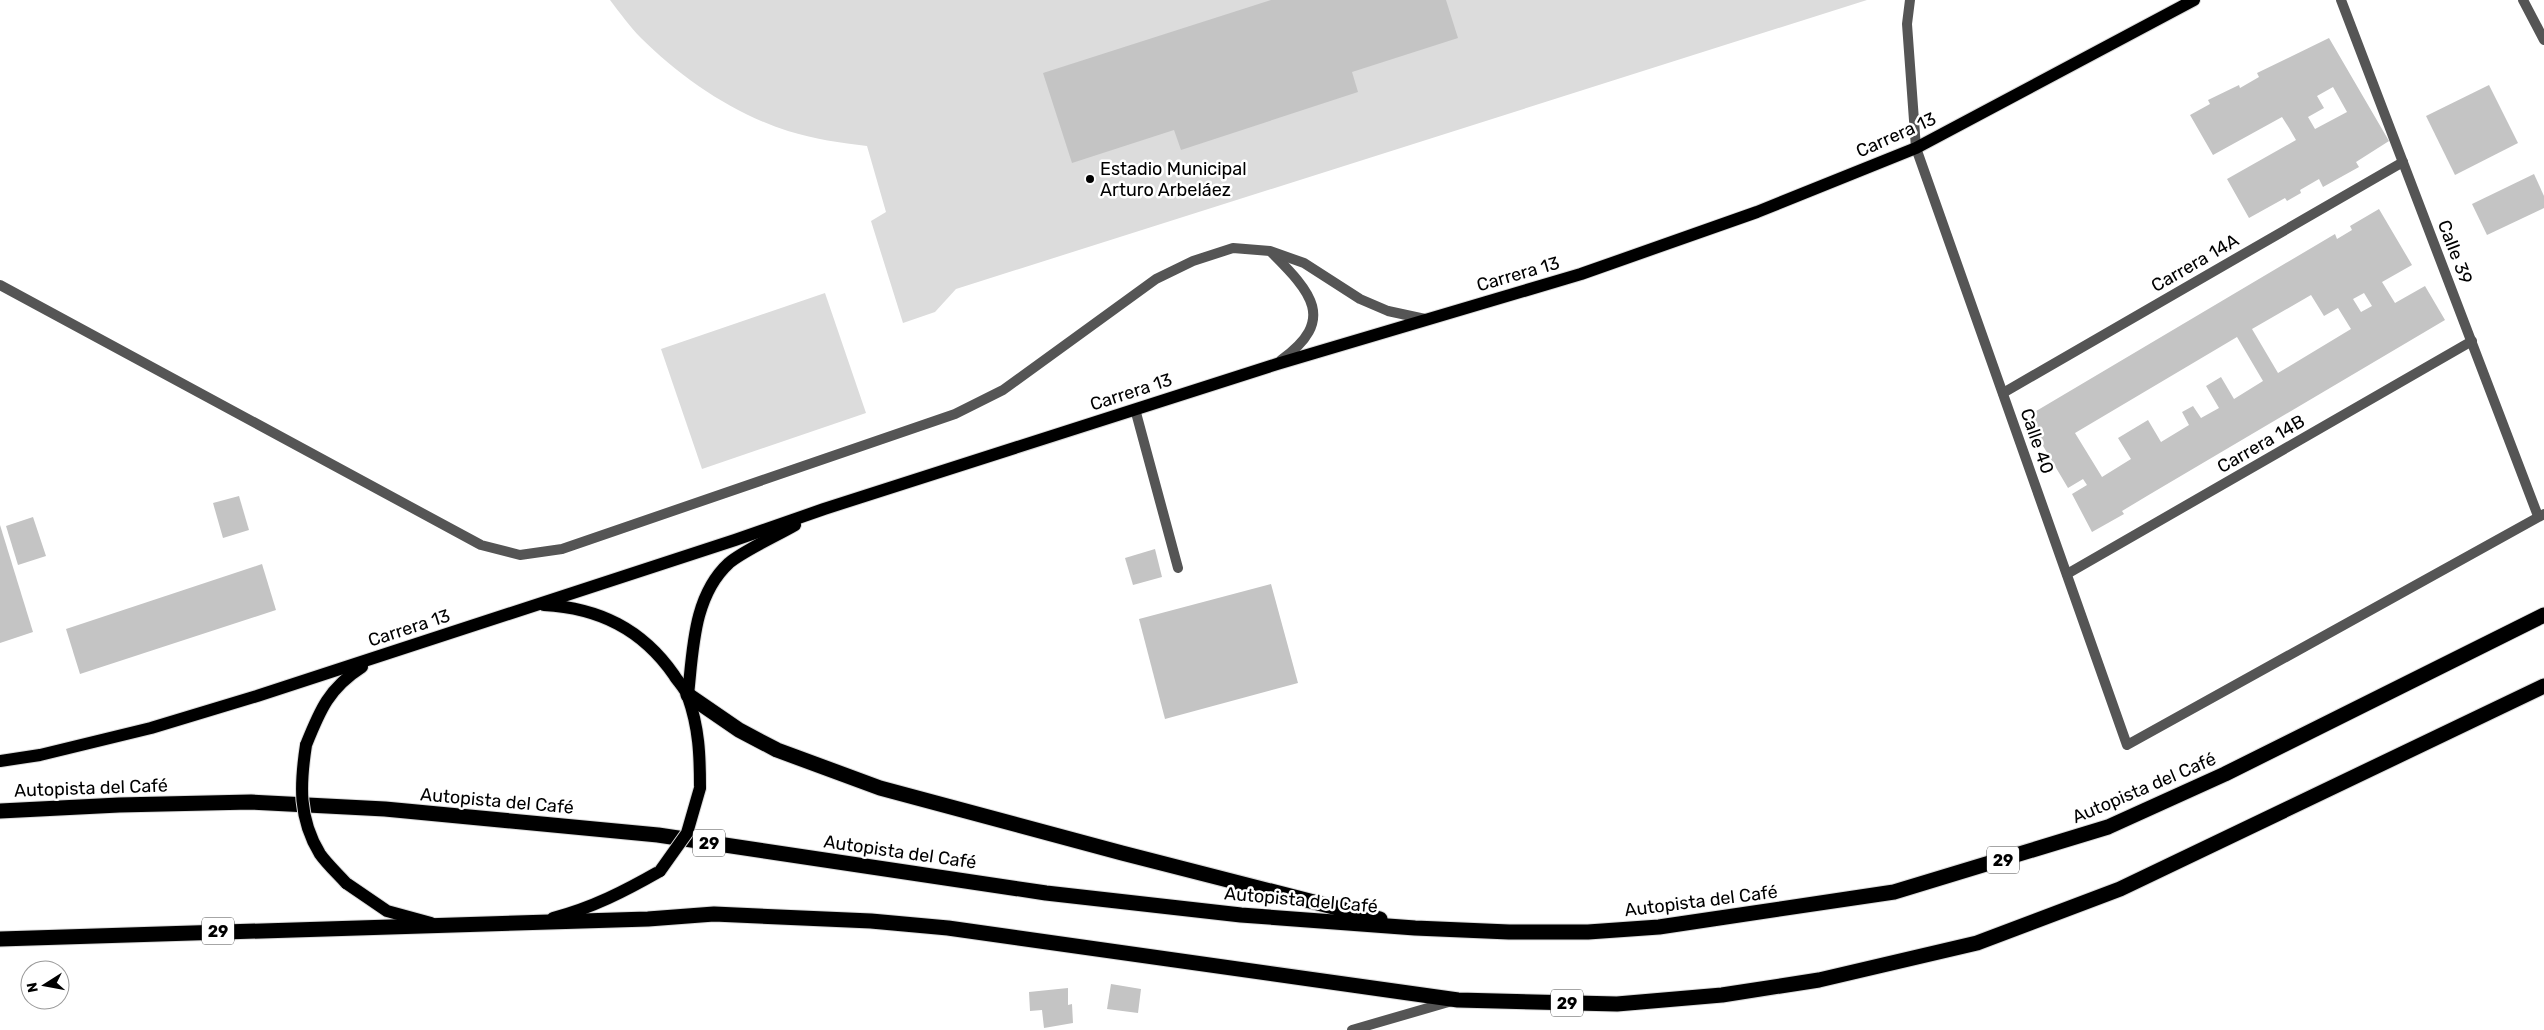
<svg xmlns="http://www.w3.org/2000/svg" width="2544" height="1030" viewBox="0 0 2544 1030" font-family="Rubik,sans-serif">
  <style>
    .green { fill: #dcdcdc }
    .building { fill: #c4c4c4; fill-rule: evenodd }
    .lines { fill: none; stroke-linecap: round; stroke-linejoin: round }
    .primary-casing { stroke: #dbdbdb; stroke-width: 14 }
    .highway-casing { stroke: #dbdbdb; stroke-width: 17 }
    .lane { stroke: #555; stroke-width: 10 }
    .street { stroke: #555; stroke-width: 10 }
    .primary { stroke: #000; stroke-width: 12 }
    .highway { stroke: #000; stroke-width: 15 }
    .primary-bridge-casing { stroke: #dbdbdb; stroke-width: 14; stroke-linecap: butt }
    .primary-bridge { stroke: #000; stroke-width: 12 }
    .poi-dot { fill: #000; stroke: #fff; stroke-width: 2 }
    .labels { text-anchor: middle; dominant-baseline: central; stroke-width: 5; stroke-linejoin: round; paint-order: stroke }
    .shield { fill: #fff; stroke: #4c4c4c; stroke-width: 1 }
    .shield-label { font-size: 16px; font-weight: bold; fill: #000 }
    .street-label { font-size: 18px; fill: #000; stroke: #fff }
    .poi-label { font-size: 18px; fill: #000; stroke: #fff; text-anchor: start }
  </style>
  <rect width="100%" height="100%" fill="#fff"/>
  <g class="green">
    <path d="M610 0H1867L956 289 935 312 903 323 871 221 886 212 867 146C841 143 814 139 788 131 734 114 681 78 641 38 630 27 620 13 610 0Z"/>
    <path d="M825 293 866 413 702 469 661 349Z"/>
  </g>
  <g class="building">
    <path d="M1271 0H1446L1458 38 1352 72 1358 92 1181 150 1174 130 1072 163 1043 73Z"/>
    <path d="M2329 38 2389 141 2356 162 2359 167 2323 187 2319 179 2300 190 2301 193 2287 201 2285 198 2249 218 2227 179 2296 140 2289 128 2282 117 2213 155 2190 115 2210 104 2208 100 2239 85 2240 88 2259 77 2257 73ZM2333 87 2347 112 2315 129 2308 117 2324 108 2317 96Z"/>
    <path d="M2489 85 2518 143 2455 175 2426 116Z"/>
    <path d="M2534 174 2544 196V208L2487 235 2472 204Z"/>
    <path d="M2379 209 2412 265 2382 282 2395 303 2425 286 2445 320 2152 493 2122 511 2124 514 2092 532 2072 494 2087 485 2083 479 2068 488 2026 417 2335 234 2337 239 2352 230 2350 226ZM2364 293 2372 306 2361 312 2353 299ZM2311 295 2324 316 2338 308 2351 329 2278 373 2252 329ZM2237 337 2263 381 2234 399 2221 377 2206 386 2219 408 2201 418 2193 406 2182 412 2189 425 2161 442 2148 420 2118 438 2131 459 2102 477 2075 433Z"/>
    <path d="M239 496 249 530 223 538 213 503Z"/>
    <path d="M33 517 46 556 18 565 6 526Z"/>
    <path d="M0 525 33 632 0 643Z"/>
    <path d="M1155 549 1162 577 1133 585 1125 558Z"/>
    <path d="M262 564 276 610 80 674 66 629Z"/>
    <path d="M1271 584 1298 683 1165 719 1139 619Z"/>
    <path d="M1111 984 1141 989 1138 1013 1107 1009Z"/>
    <path d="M1068 988V1005L1072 1004 1073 1023 1044 1028 1042 1010 1030 1011 1029 992Z"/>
  </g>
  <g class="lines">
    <g class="primary-casing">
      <g id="primary">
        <path d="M544 605C599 608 642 629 674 675 678 682 686 689 688 697 699 728 700 755 700 788"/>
        <path d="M688 695C693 650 693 596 729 563 743 551 778 535 795 525"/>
        <path d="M306 745C320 710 329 688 362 667"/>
        <path d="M0 761 40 755 151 728 257 696 735 540 824 509 1277 364 1581 274 1757 212 1916 148 2194 0"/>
        <path d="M346 883 387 911 431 923"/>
        <path d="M553 918C592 908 625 891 660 871"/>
      </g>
    </g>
    <g class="highway-casing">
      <g id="highway">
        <path d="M688 695 739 730 777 750 880 788 1122 853 1380 919"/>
        <path d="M0 811 119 805 251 802 385 809 658 835 1046 893 1241 915 1415 928 1509 932H1588L1659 927 1894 892 2108 827 2225 774 2544 615"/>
        <path d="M0 939 648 919 714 914 871 921 948 928 1458 1000 1617 1004 1722 995 1819 980 1977 943 2120 889 2544 686"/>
      </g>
    </g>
    <g class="lane">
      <path d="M1910 0 1907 24 1916 148"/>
      <path d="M1135 409 1178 568"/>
    </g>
    <g class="street">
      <path d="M2341 0 2538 516"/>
      <path d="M2523 0 2544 40"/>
      <path d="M1916 148 2127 745 2544 514"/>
      <path d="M1272 253C1311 292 1337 320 1281 360"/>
      <path d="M0 285 481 545 520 555 562 549 955 414 1003 390 1156 279 1193 261 1233 248 1270 251 1304 263 1360 299 1388 311 1425 319"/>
      <path d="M2003 393 2403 162"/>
      <path d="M2067 574 2472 341"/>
      <path d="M1352 1030 1452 1001"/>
    </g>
    <use href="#primary" class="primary"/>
    <use href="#highway" class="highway"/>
    <g class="primary-bridge-casing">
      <g id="primary-bridge">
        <path d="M306 745C300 784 298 818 320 854 327 864 338 874 346 883"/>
        <path d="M660 871 687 833 700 788"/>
      </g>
    </g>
    <use href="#primary-bridge" class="primary-bridge"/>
  </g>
  <circle class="poi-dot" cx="1090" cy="179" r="5"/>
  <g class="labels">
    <g class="shield">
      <rect x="693" y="829.5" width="32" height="27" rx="4"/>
      <rect x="1987" y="846.5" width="32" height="27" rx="4"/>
      <rect x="202" y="917.5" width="32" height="27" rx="4"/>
      <rect x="1551" y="989.5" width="32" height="27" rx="4"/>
    </g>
    <g class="shield-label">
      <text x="709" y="843">29</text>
      <text x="2003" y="860">29</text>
      <text x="218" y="931">29</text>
      <text x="1567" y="1003">29</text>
    </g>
    <g class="street-label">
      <text transform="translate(1896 135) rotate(-24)">Carrera 13</text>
      <text transform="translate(2455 252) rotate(69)">Calle 39</text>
      <text transform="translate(2195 263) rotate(-30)">Carrera 14A</text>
      <text transform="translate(1518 274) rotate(-16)">Carrera 13</text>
      <text transform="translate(1131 392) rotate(-18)">Carrera 13</text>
      <text transform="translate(2037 441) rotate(71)">Calle 40</text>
      <text transform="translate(2261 444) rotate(-30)">Carrera 14B</text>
      <text transform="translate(409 628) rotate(-18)">Carrera 13</text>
      <text transform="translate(91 788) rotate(-2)">Autopista del Café</text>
      <text transform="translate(2144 788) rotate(-23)">Autopista del Café</text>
      <text transform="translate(497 801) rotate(5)">Autopista del Café</text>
      <text transform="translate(900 852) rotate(8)">Autopista del Café</text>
      <text transform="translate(1301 900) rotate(5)">Autopista del Café</text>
      <text transform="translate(1701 901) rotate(-7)">Autopista del Café</text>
    </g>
    <g class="poi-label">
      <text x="1100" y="169">Estadio Municipal<tspan x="1100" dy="21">Arturo Arbeláez</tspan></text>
    </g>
  </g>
  <g transform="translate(45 985) rotate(259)"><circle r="24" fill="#ffffff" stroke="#999999"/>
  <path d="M0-4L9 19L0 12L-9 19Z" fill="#000000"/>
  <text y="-8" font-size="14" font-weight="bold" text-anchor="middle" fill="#000000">N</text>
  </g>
</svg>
